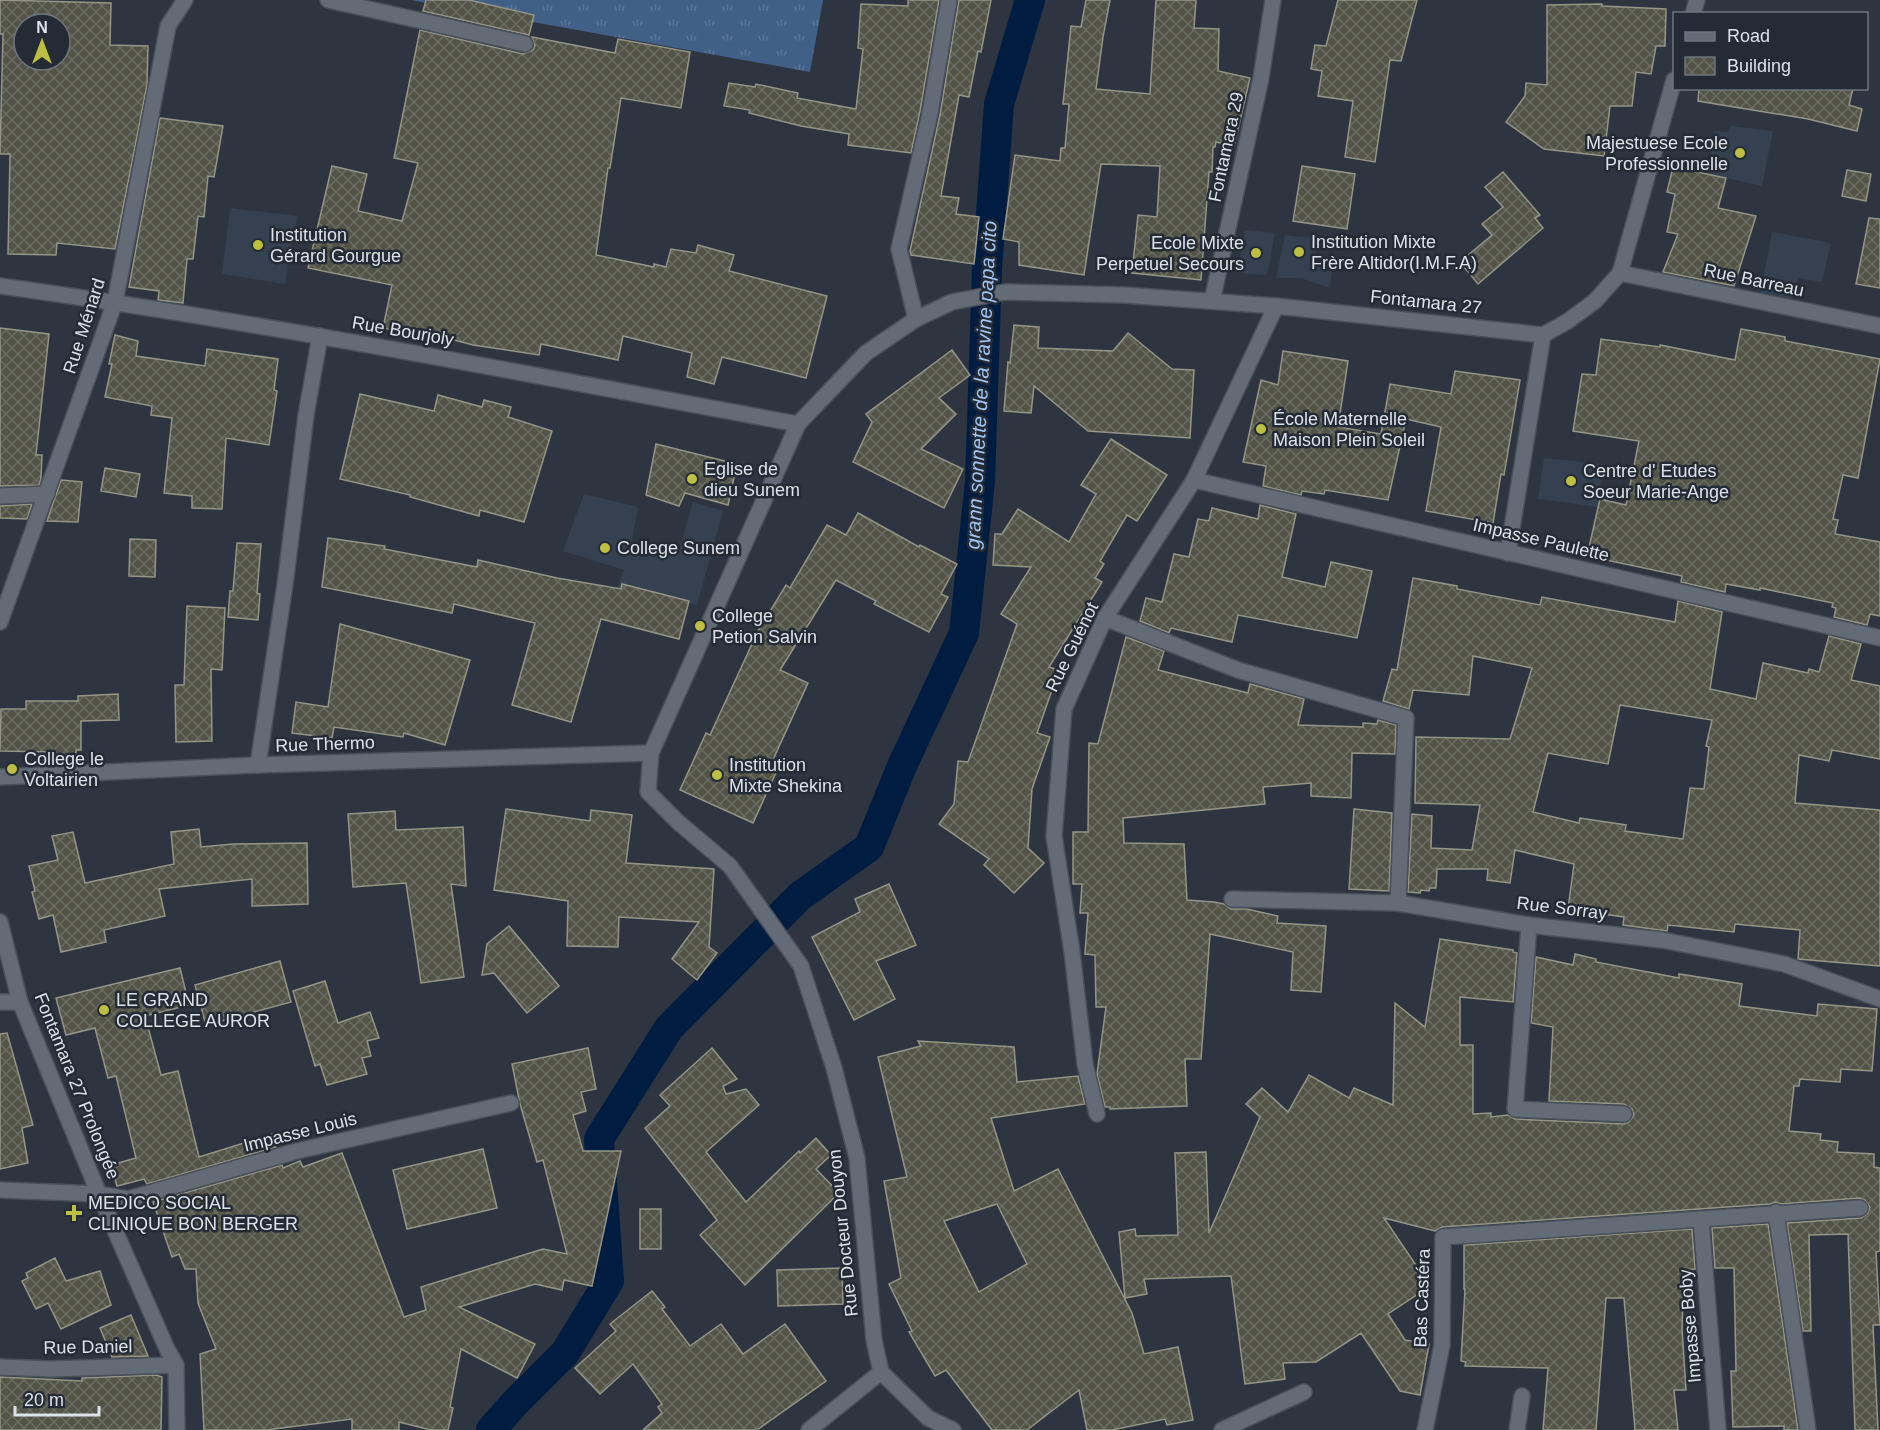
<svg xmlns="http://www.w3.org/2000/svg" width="1880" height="1430" viewBox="0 0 1880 1430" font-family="Arial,sans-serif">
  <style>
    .built { fill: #354150 }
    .grass { fill: url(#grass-tufts) }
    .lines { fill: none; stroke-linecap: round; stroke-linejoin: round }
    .canal { stroke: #001c41; stroke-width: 30 }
    .building { fill: url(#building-cross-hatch); stroke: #949586; stroke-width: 1.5; fill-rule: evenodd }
    .minor-casing { stroke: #4a5059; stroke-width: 18 }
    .minor { stroke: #636b77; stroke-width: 15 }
    .poi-dot { fill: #bdbf43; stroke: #242b35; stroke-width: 2 }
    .labels { text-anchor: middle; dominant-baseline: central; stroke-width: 5; stroke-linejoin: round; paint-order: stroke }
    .poi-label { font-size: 18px; fill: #dde2e9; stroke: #242b35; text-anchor: start }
    .street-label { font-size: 18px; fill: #dde2e9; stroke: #242b35 }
    .water-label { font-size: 20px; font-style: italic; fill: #a1c5f4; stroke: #242b35 }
  </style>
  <defs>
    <pattern id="grass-tufts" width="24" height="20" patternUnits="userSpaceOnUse" patternTransform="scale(1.5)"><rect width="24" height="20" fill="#416088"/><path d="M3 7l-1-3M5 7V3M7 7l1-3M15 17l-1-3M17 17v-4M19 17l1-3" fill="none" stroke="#5c7699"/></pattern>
    <pattern id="building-cross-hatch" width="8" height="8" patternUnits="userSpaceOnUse" patternTransform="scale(1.5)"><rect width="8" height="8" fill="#535447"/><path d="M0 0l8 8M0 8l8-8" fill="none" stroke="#6b6c62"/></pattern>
  </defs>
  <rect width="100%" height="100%" fill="#2e3540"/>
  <g class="built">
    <path d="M1731 126 1773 131 1762 186 1709 174 1714 131 1728 132Z"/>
    <path d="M230 208 297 216 285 284 222 274Z"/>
    <path d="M1245 230 1275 233 1267 275 1237 273Z"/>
    <path d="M1772 232 1831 243 1822 282 1798 278 1792 300 1760 295Z"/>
    <path d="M1285 235 1320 239 1313 264 1332 271 1330 288 1301 278H1276Z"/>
    <path d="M1544 458 1603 464 1598 507 1538 499Z"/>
    <path d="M584 494 638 507 631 545 678 554 693 502 723 511 697 605 617 588 624 570 563 551Z"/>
  </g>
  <path class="grass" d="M411 0H823L810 72Z"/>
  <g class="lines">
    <path class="canal" d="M491 1430 514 1404 565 1353 609 1281 599 1139 669 1028 800 896 869 847 902 766 964 633 980 481 987 269 999 104 1030 0"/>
  </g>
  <g class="building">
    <path d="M0 0 111 3 110 45 148 46 147 85 115 249 57 243 56 255 8 254 10 154H0L3 34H0ZM24 24H60V60H24Z"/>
    <path d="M426 0H469L534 15 529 35 423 11Z"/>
    <path d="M908 0H939L920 111 911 153 848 145 849 134 801 126 749 113 750 110 724 106 729 83 755 87 756 84 798 93 797 98 856 109 863 49 858 48 861 4 908 6Z"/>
    <path d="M959 0H991L981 52 978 51 969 97 959 95 941 196 959 198 956 214 979 217 974 264 911 255 910 251 940 115Z"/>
    <path d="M1086 0H1110L1103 37 1096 89 1150 94 1156 0H1196L1194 28 1219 29 1218 71 1250 78 1234 146 1216 142 1215 147H1213L1212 172H1209L1201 280 1132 273 1138 215 1157 217 1160 166 1101 164 1084 275 1019 265V242L1003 239 1015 155 1060 161 1061 148H1065L1069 104H1063L1071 26 1081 27Z"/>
    <path d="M1338 0H1417L1401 61 1390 60 1375 162 1345 157 1353 101 1318 96 1322 71 1311 69 1315 45 1326 46Z"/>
    <path d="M1602 4V6L1666 9 1665 46H1656L1651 74 1636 72 1632 106H1610L1604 156 1544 149 1506 122 1525 96 1526 83 1547 85V5Z"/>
    <path d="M420 30 523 54 533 50 535 46 532 37 615 53 618 39 690 52 681 108 621 98 610 168H608L596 255 654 267V264L666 267 671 249 696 253 698 245 734 255 729 271 827 296 806 378 722 357 714 384 687 377 692 353 623 336 618 360 541 344 539 355 473 345 416 330 415 334 383 328 392 285 308 268 332 166 367 174 358 211 402 221 418 163 394 158Z"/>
    <path d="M1699 88H1853L1849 105 1862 109 1857 131 1808 119 1698 101Z"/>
    <path d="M160 118 223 126 214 177 208 176 204 217 198 216 193 259H187L183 303 158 300 159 291 129 287Z"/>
    <path d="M1302 166 1355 174 1347 229 1293 221Z"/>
    <path d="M1673 167 1726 178 1718 208 1756 216 1734 286 1663 272 1678 234 1667 232 1675 194 1667 192Z"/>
    <path d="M1847 170 1871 174 1866 201 1842 196Z"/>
    <path d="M1503 172 1540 215 1535 218 1543 228 1478 284 1460 262 1492 235 1482 224 1503 207 1485 187Z"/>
    <path d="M1869 218 1880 219V288L1856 284Z"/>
    <path d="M1014 325 1039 327 1038 348 1113 351 1128 333 1172 369 1194 370 1190 438 1088 431 1034 386 1031 413 1004 411 1008 362 1010 363Z"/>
    <path d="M0 328 49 334 36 455H42L41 478 39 485 0 486Z"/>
    <path d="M1741 329 1785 337V341L1880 359 1858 478 1843 475 1833 519 1838 520 1835 534 1880 542V616L1870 614 1867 625 1834 617 1836 608 1832 607 1833 603 1760 588V590L1726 584 1725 592 1681 582 1682 576 1587 556 1600 499 1626 505 1639 441 1573 431 1582 374 1596 375 1601 339 1660 347V345L1735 360Z"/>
    <path d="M115 335 138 341 136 356 205 366 207 349 278 359 274 390 277 391 269 445 226 438 222 509 192 508V496L164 493 172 418 151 415 152 406 105 397 112 364H109Z"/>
    <path d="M952 350 970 375 939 398 956 414 921 449 963 469 944 508 853 462 872 422 866 414Z"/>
    <path d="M1283 351 1348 361 1338 427 1381 434 1390 384 1451 394 1455 371 1520 380 1504 475 1501 474 1493 523 1426 511 1441 427 1406 419 1388 500 1325 490 1324 494 1302 491 1301 495 1263 486 1266 466 1243 462 1261 380 1278 385Z"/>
    <path d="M360 394 434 411 438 395 482 407 484 400 511 407 508 417 552 431 524 522 480 510 479 516 410 497V495L340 479Z"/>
    <path d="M1111 439 1167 475 1137 521 1127 515 1100 561 1104 564 1095 578 1102 582 1049 667 1059 670 1037 733 1050 737 1032 789 1028 848 1044 863 1014 893 984 865 989 859 939 824 954 804 958 761 968 762 1017 624 1001 614 1031 567 993 565 995 534H1002L1018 509 1069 542 1096 494 1081 485Z"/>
    <path d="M656 444 737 464 728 505 685 493 679 506 646 495Z"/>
    <path d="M105 468 140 474 136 497 101 491Z"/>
    <path d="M61 480 82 482 78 522 47 521Z"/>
    <path d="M32 504 27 519 0 518V506Z"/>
    <path d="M1260 505 1296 514 1282 577 1325 587 1331 562 1372 571 1357 638 1238 615 1232 642 1171 628 1169 633 1140 621 1146 598 1162 602 1174 554 1189 557 1198 519 1209 521 1212 508 1258 519Z"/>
    <path d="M858 513 919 547 920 545 957 564 941 594 948 597 929 632 874 604 876 601 836 580 780 670 808 683 772 762 779 766 753 823 680 790 706 733 710 735 758 631 786 585 790 588 827 525 846 535Z"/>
    <path d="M328 538 385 546 384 549 477 567 478 560 557 578 621 589 622 584 689 601 679 639 601 619 571 722 512 705 535 623 454 604 452 613 322 587Z"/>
    <path d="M130 539 156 540 155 577 129 576Z"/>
    <path d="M237 543 261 544 257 593 260 594 258 620 228 617 230 591H233Z"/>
    <path d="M1413 578 1457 586V589L1540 605 1542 597 1675 622 1678 601 1722 612 1710 689 1756 699 1763 663 1808 673 1809 669 1819 672 1829 636 1861 644 1851 680 1880 686V759L1832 750 1829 761 1799 755 1795 803 1880 810V966L1798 959 1800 930 1735 924 1734 932 1668 925 1667 931 1623 925 1624 917 1568 909 1574 864 1515 850 1510 883 1487 880 1488 869H1437L1436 888H1430L1429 891 1421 890 1420 893 1408 892 1412 814 1432 816 1431 848 1472 850 1480 805 1415 803 1416 737 1510 739 1532 668 1473 656 1469 695 1413 690 1409 709 1383 701 1392 669 1397 670ZM1620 705 1712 720 1706 746 1709 747 1704 789 1690 788 1683 839 1625 831 1626 825 1580 818 1579 823 1533 812 1548 753 1608 764Z"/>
    <path d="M187 606 225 608 222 670 211 669 212 741 176 742 175 685H184Z"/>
    <path d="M340 624 470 660 445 745 404 733 403 737 334 727 332 738 292 733 296 702 328 707Z"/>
    <path d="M1126 637 1164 651 1158 670 1248 693 1250 684 1304 699 1298 725 1363 727V723L1377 724 1378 720 1396 725 1395 754 1352 753 1351 798 1311 796V783L1263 787 1265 804 1123 818 1124 843 1184 844 1187 900 1214 902 1224 904 1231 909H1247L1278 916 1277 923 1326 926 1321 992 1291 990 1293 952 1210 934 1201 1059H1185L1187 1106 1110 1109V1107H1105L1097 1074 1106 1007H1096L1095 955 1085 954 1088 913H1080L1082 884H1073V832H1088L1089 743 1098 744Z"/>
    <path d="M118 694 119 720 81 721V750H76V758H52V752L0 751 1 709H26V701H78V696Z"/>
    <path d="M506 809 590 821 591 810 632 815 626 863 714 869 709 947 717 953 697 980 672 959 699 922 619 917 618 947 567 946 568 901 494 890Z"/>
    <path d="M1354 809 1392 813 1389 891 1349 889Z"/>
    <path d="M395 811 396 830 463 827 466 886 451 884 464 977 421 983 406 883 353 887 348 814Z"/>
    <path d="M199 829 201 847 233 844 307 843 308 904 252 906V879L159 889 165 916 104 930 106 942 61 952 53 915 39 919 32 892 35 891 29 866 58 860 52 836 73 832 85 883 174 864 171 832Z"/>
    <path d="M889 884 916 945 876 961 895 999 854 1020 812 937 860 912 855 899Z"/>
    <path d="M509 926 559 986 527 1013 494 973 482 975 487 944Z"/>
    <path d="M1440 939 1513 950V952L1517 953 1513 1002 1460 997V1045H1473V1114L1491 1113V1117L1508 1115 1515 1119 1624 1124 1629 1122 1634 1115 1632 1109 1624 1104 1549 1101 1553 1027 1531 1023 1536 957 1573 965 1575 954 1596 959V962L1679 978V974L1742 984 1739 1006 1817 1016 1818 1004 1877 1009 1872 1071 1841 1069 1840 1082 1800 1079 1799 1086H1794L1789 1131 1821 1134 1820 1140 1838 1142 1837 1152 1874 1154V1167L1880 1168V1251L1876 1252 1880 1325H1873L1878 1430H1855L1848 1234 1809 1235 1811 1331H1803L1787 1223 1861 1218 1868 1213 1870 1207 1865 1200 1860 1198 1781 1204 1775 1202 1770 1204 1442 1227 1435 1231 1384 1218 1430 1286 1388 1314 1405 1340 1429 1344 1420 1395 1400 1391 1361 1333 1316 1362 1283 1363 1285 1379 1245 1384 1231 1276 1144 1279 1147 1294 1125 1298 1119 1232 1135 1229 1136 1236 1178 1235 1175 1153 1206 1152 1209 1233 1260 1117 1246 1104 1262 1088 1288 1112 1309 1075 1349 1098 1354 1088 1393 1105 1395 1003 1425 1027Z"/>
    <path d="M280 961 291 1002 206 1025 195 985Z"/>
    <path d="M180 968 189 1005 145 1016 161 1075 178 1071 199 1157 273 1134 276 1147 147 1184 144 1179 117 1186 111 1165 136 1158 116 1076 108 1078 95 1028 66 1035 56 998Z"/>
    <path d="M325 981 338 1023 370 1012 379 1038 367 1041 371 1056 362 1058 367 1074 327 1085 320 1064 315 1066 293 991Z"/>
    <path d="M7 1033 33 1125 22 1128 28 1163 0 1169V1034Z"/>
    <path d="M918 1041 1014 1047 1017 1082 1078 1076 1085 1104 991 1118 1014 1191 1058 1169 1132 1313 1144 1354 1178 1347 1193 1420 1167 1425 1165 1419 1112 1430H1087L1079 1390 1027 1430H992L946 1370 935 1376 909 1332 912 1331 889 1284 901 1278 884 1181 907 1177 878 1057 921 1046ZM997 1204 1027 1264 979 1292 944 1221Z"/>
    <path d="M588 1048 596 1089 581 1092 586 1111 573 1115 583 1151H621L592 1286 564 1280 562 1290 535 1284 459 1307 535 1344 517 1378 461 1349 450 1407 453 1408 448 1430H431L399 1422V1430H352V1419L266 1430H204L200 1354 216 1349 198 1303 196 1269H185L179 1254 172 1257 153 1202 282 1165 283 1168 300 1161 303 1167 342 1153 404 1317 426 1310 421 1287 543 1249 567 1254 543 1160 537 1162 520 1104 512 1064Z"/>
    <path d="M712 1048 737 1079 723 1086 726 1094 746 1089 759 1105 706 1152 746 1202 799 1151 800 1153 816 1138 831 1155 816 1169 839 1193 745 1285 700 1235 717 1220 645 1128 670 1106 660 1095Z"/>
    <path d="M483 1149 497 1208 407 1229 393 1170Z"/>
    <rect x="640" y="1209" width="21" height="40"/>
    <path d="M1768 1224 1798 1430H1784V1426L1733 1427 1731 1371H1736L1734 1268H1715L1712 1228Z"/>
    <path d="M1692 1229 1695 1269 1684 1270 1682 1329 1686 1390H1674L1678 1430H1635L1624 1298H1606L1596 1430H1543L1548 1368 1465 1366 1466 1362 1461 1361 1465 1289H1464V1245Z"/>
    <path d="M55 1258 66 1281 100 1271 111 1305 61 1329 48 1303 36 1309 22 1281 28 1278 26 1273Z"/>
    <path d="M842 1268 843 1304 778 1306 777 1270Z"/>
    <path d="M652 1291 665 1307 662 1309 690 1346 721 1324 743 1354 785 1324 826 1381 757 1430H643L662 1413 658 1407 662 1404 633 1364 600 1394 575 1368 616 1331 610 1324Z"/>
    <path d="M131 1315 148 1356 112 1357 100 1328Z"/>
    <path d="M156 1375 162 1377 161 1430H0V1377L82 1381V1378Z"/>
  </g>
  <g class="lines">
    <g class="minor-casing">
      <g id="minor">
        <path d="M328 0 525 44"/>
        <path d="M1693 14 1697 0"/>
        <path d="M1620 273 1880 326"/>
        <path d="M0 286C267 323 532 375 798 424"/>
        <path d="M1212 301 1261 78 1273 0"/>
        <path d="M916 319 899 249 930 113 949 0"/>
        <path d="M1194 480 1880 638"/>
        <path d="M0 496 47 494"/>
        <path d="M1508 553 1543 335"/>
        <path d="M1105 618 1238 670 1406 718 1398 903"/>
        <path d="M0 622 115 302 168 26 185 0"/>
        <path d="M258 765 286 577 306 415 320 336"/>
        <path d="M0 777 258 765 651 753"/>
        <path d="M1232 899 1398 903 1529 925 1662 940 1784 964 1880 999"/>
        <path d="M0 922 20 1002 99 1194 167 1349 176 1365 177 1430"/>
        <path d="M1529 925 1515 1109 1624 1114"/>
        <path d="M0 1002H20"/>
        <path d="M1097 1114 1085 1064 1072 952 1054 836 1064 709 1105 618 1194 480 1276 306"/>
        <path d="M0 1190 99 1194 128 1199 297 1151 511 1103"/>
        <path d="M1776 1212 1808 1430"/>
        <path d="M1701 1219 1718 1430"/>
        <path d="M0 1367 51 1369 176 1365"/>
        <path d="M809 1430 881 1372"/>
        <path d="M953 1430 928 1418 881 1372 874 1340 857 1158 834 1068 801 966 730 866 678 822 648 792 651 753 798 424 866 353 916 319 952 302 1005 292 1124 295 1276 306 1543 335 1568 321 1595 301 1620 273 1674 80"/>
        <path d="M1222 1430 1304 1392"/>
        <path d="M1425 1430 1442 1345 1443 1237 1860 1208"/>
        <path d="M1517 1430 1522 1396"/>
      </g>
    </g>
    <use href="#minor" class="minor"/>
  </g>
  <g class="poi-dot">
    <circle cx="1740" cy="153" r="6"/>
    <circle cx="258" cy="245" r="6"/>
    <circle cx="1299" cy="252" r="6"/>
    <circle cx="1256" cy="253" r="6"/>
    <circle cx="1261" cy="429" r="6"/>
    <circle cx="692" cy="479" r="6"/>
    <circle cx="1571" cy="481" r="6"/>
    <circle cx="605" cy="548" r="6"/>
    <circle cx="700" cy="626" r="6"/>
    <circle cx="12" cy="769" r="6"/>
    <circle cx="717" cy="775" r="6"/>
    <circle cx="104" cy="1010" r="6"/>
    <path d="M71 1204h6v6h6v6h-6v6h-6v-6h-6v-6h6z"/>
  </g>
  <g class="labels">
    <g class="poi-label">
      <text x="1728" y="143" text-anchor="end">Majestuese Ecole<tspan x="1728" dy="21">Professionnelle</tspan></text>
      <text x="270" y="235">Institution<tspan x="270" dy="21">Gérard Gourgue</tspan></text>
      <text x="1311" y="242">Institution Mixte<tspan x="1311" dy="21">Frère Altidor(I.M.F.A)</tspan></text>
      <text x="1244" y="243" text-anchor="end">Ecole Mixte<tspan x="1244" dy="21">Perpetuel Secours</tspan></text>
      <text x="1273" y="419">École Maternelle<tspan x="1273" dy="21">Maison Plein Soleil</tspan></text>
      <text x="704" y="469">Eglise de<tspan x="704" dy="21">dieu Sunem</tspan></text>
      <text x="1583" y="471">Centre d' Etudes<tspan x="1583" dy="21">Soeur Marie-Ange</tspan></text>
      <text x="617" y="548">College Sunem</text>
      <text x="712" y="616">College<tspan x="712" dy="21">Petion Salvin</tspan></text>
      <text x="24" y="759">College le<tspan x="24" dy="21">Voltairien</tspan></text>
      <text x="729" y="765">Institution<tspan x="729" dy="21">Mixte Shekina</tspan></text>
      <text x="116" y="1000">LE GRAND<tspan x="116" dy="21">COLLEGE AUROR</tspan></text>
      <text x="88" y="1203">MEDICO SOCIAL<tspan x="88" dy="21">CLINIQUE BON BERGER</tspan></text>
    </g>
    <g class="street-label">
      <text transform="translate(1226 147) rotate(-78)">Fontamara 29</text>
      <text transform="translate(1754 280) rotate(12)">Rue Barreau</text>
      <text transform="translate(1426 302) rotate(6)">Fontamara 27</text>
      <text transform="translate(84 326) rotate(-72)">Rue Ménard</text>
      <text transform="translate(403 331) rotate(10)">Rue Bourjoly</text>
      <text transform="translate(1541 540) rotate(13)">Impasse Paulette</text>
      <text transform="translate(1072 647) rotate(-64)">Rue Guénot</text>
      <text transform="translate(325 744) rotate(-2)">Rue Thermo</text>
      <text transform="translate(1562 908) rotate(7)">Rue Sorray</text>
      <text transform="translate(77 1086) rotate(68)">Fontamara 27 Prolongée</text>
      <text transform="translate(300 1132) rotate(-14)">Impasse Louis</text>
      <text transform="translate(843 1233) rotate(-96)">Rue Docteur Douyon</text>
      <text transform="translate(1422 1298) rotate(-88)">Bas Castéra</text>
      <text transform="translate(1690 1326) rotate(-95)">Impasse Boby</text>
      <text transform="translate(88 1347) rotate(-1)">Rue Daniel</text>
    </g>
    <g class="water-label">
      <text transform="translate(981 385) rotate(-87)">grann sonnette de la ravine papa cito</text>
    </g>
  </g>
  <rect x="1673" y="12" width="195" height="78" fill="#242b35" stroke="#6e747d" stroke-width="1.5"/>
  <rect x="1685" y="32" width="30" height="9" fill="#636b77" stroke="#6e747d" stroke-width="1.5"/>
  <text x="1727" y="42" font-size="18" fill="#dde2e9">Road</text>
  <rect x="1685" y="57" width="30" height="18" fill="url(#building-cross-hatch)" stroke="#6e747d" stroke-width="1.5"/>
  <text x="1727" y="72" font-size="18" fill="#dde2e9">Building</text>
  <g transform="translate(42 42)"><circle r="28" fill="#242b35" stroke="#6e747d" stroke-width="1.5"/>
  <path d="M0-4.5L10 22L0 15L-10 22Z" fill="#bdbf43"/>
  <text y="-9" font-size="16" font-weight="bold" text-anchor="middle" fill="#dde2e9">N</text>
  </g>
  <path d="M15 1406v9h84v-9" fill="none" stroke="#dde2e9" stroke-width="3"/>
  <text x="24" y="1406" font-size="18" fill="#dde2e9" stroke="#242b35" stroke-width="4.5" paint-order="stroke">20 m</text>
</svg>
